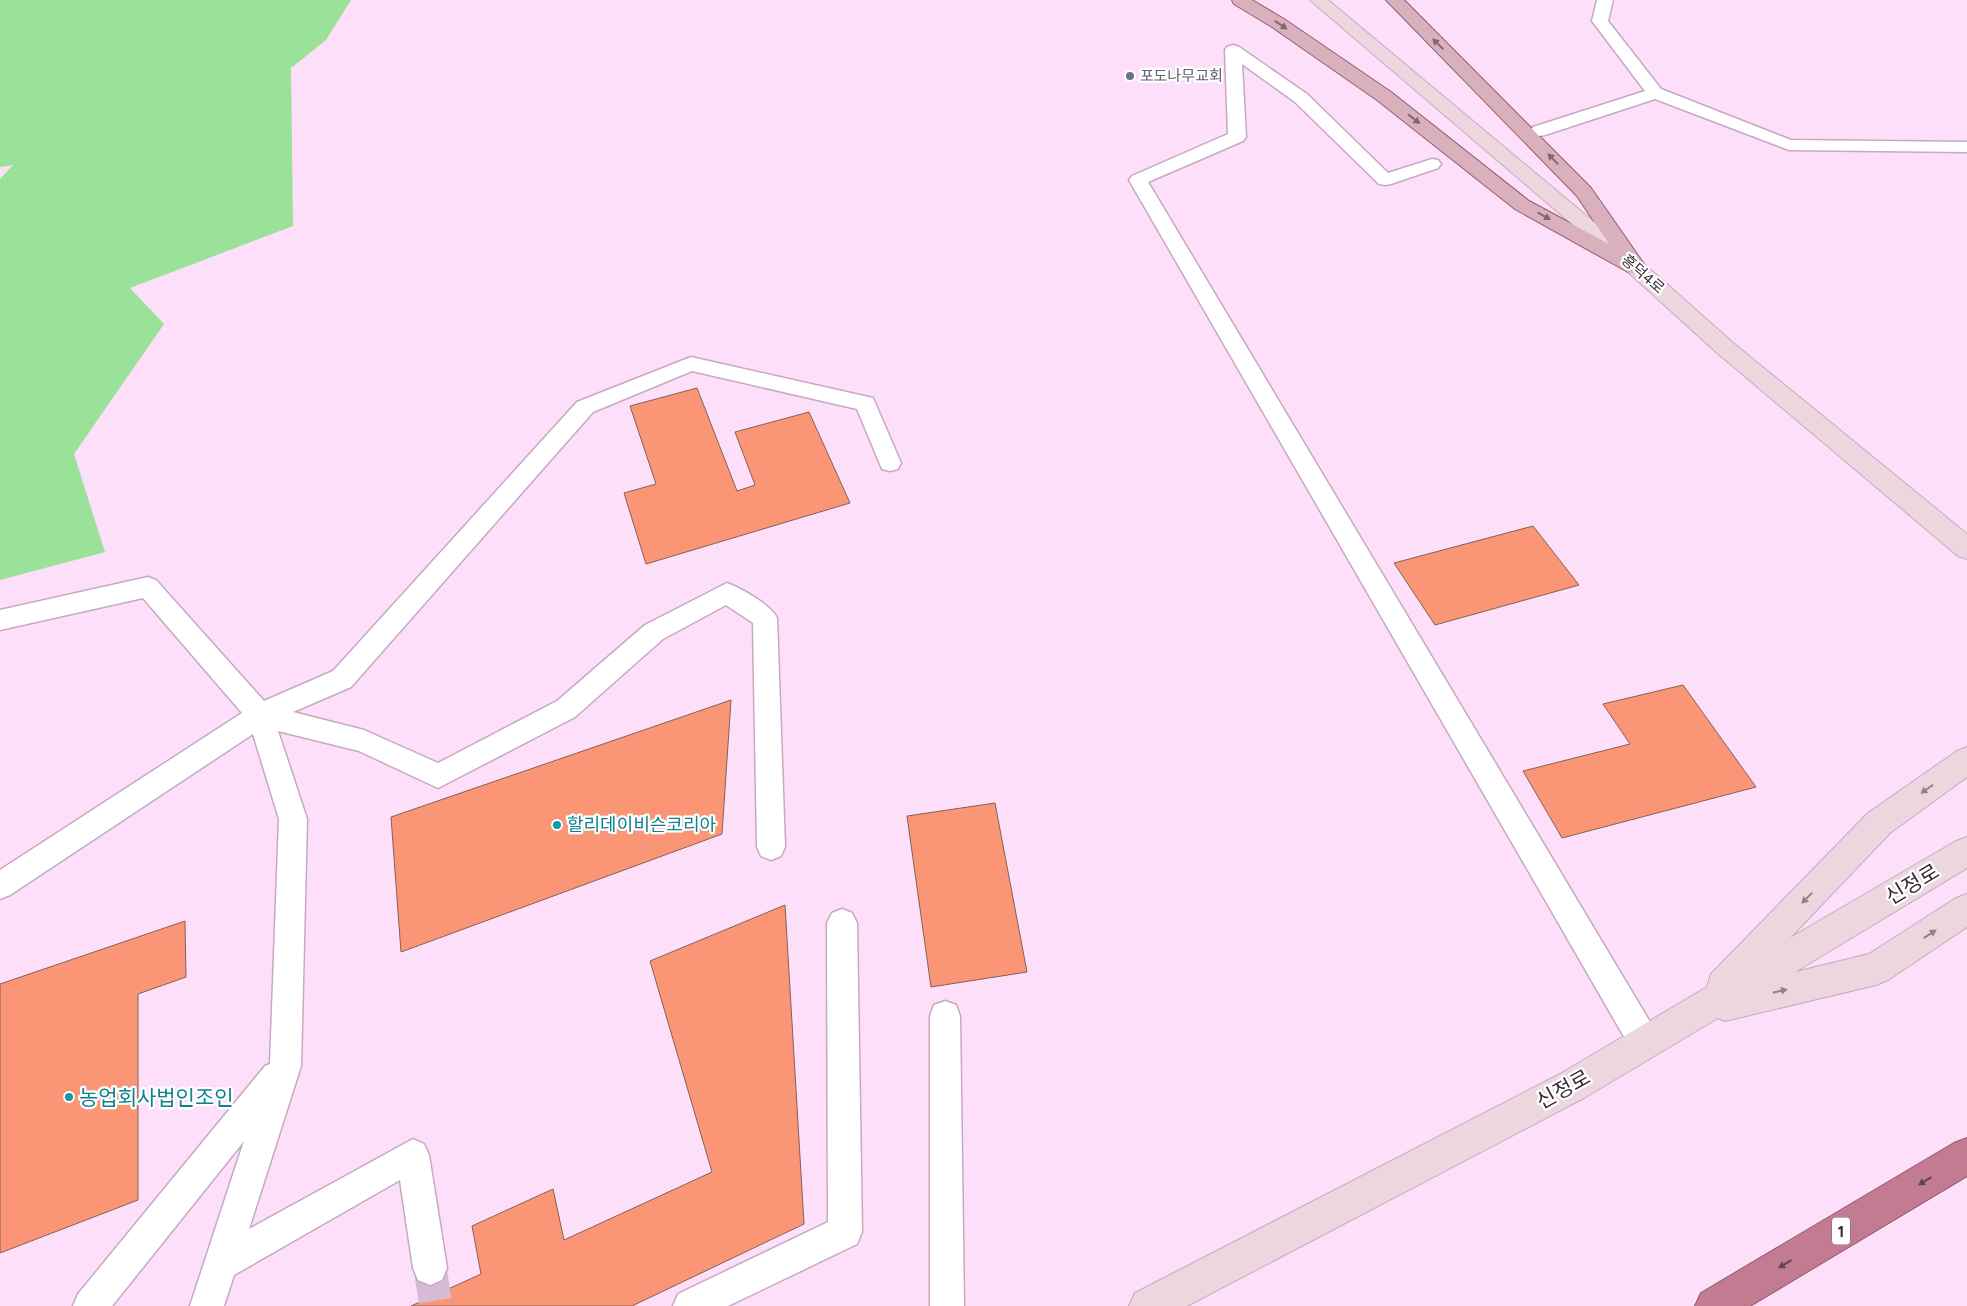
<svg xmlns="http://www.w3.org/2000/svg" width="1967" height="1306" viewBox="0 0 1967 1306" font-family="Figtree,'Noto Sans KR',sans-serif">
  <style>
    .green { fill: #9ae199 }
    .building { fill: #fa9676; stroke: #836156 }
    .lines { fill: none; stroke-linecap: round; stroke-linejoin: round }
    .street-tunnel { stroke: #d5bbd3; stroke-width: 33; stroke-dasharray: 33 17; stroke-linecap: butt }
    .lane-casing { stroke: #c6a9c3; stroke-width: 3 }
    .secondary-casing { stroke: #c6a9c3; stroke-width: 2 }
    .primary-casing { stroke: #915f70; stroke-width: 2 }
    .highway-casing { stroke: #915f70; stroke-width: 2 }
    .lane { fill: #fff; fill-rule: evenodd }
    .secondary { fill: #edd7de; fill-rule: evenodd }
    .primary { fill: #dab0bc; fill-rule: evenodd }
    .highway { fill: #c27b90; fill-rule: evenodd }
    .oneway { fill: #806772 }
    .oneway2 { fill: #92818a }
    .oneway3 { fill: #604350 }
    .worship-dot { fill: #6b7280; stroke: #fff; stroke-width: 2 }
    .culture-dot { fill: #0f9aa8; stroke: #fff; stroke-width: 2 }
    .labels { text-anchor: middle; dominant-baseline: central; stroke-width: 4.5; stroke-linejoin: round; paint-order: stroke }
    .far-worship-label { font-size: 15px; fill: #5b616d; stroke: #fff; text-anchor: start }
    .far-street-label { font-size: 15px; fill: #362b35; stroke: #fff }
    .shield { fill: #fff; stroke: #726b72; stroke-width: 1 }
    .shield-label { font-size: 16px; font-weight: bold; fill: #362b35 }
    .culture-label { font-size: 18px; fill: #0d838f; stroke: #fff; text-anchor: start }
    .near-street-label { font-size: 21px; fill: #362b35; stroke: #fff }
    .near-culture-label { font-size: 21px; fill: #0d838f; stroke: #fff; text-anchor: start }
  </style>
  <rect width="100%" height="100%" fill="#fddffa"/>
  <path class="green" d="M0 0H351L326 40 291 68 293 226 130 288 164 324 74 454 105 552 0 580V179L13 165 0 167Z"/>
  <g class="building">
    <path d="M697 388 737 491 755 485 735 432 809 412 850 503 646 564 624 493 656 484 630 406Z"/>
    <path d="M1533 526 1579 585 1435 625 1394 563Z"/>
    <path d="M1683 685 1756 787 1562 838 1523 771 1630 744 1603 704Z"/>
    <path d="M731 700 722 834 401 952 391 817Z"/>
    <path d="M995 803 1027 972 931 987 907 816Z"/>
    <path d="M785 905 804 1224 632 1306H411L481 1274 472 1226 553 1189 564 1240 712 1172 650 961Z"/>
    <path d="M185 921 186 977 138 994V1200L0 1253V984Z"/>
  </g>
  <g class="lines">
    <path class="street-tunnel" d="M430 1268 436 1306"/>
    <g class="lane-casing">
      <g id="lane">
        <path d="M1597 0H1613L1608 21 1661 89 1791 140 1967 142V152L1789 150 1655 99 1545 135 1539 136 1533 135 1530 131 1533 127 1645 91 1592 21Z"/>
        <path d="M1233 45 1239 47 1307 94 1388 173 1432 159 1438 160 1441 164 1438 168 1391 184 1385 185 1379 184 1295 102 1242 64 1246 137 1243 141 1148 182 1656 1032 1660 1043 1656 1054 1645 1058 1634 1054 1129 180 1132 176 1228 134 1225 50 1227 47Z"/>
        <path d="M691 357 873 398 901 463 898 469 890 471 882 469 857 409 692 371 593 412 351 687 293 712 364 730 438 763 557 701 645 625 727 583C741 588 771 605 777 618L785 847 781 856 771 860 761 856 757 847 753 623 726 605 663 639 575 717 438 788 359 751 278 731 307 819 301 1066 249 1229 413 1139 424 1144 429 1155 447 1268 442 1280 430 1285 418 1280 413 1268 400 1180 234 1275 224 1306H190L244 1141 112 1306H73L78 1294 265 1066 270 1064 279 819 253 734 10 895 0 899V870L242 713 143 598 0 630V610L148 577 156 580 264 701 333 671 577 402Z"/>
        <path d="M842 909 852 913 857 923 862 1232 857 1244 728 1306H673L678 1294 828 1222 827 923 832 913Z"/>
        <path d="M945 1001 956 1005 960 1016 964 1306H930V1016L934 1005Z"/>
      </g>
    </g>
    <g class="secondary-casing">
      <g id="secondary">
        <path d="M1310 0H1328L1642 262 1732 342 1967 534V559L1958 556 1716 352 1628 272Z"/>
        <path d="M1967 747V777L1890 833 1790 938 1956 841 1967 837V868L1795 972 1869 954 1956 898 1967 894V927L1888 980 1876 985 1725 1021 1718 1018 1584 1098 1187 1306H1129L1135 1293 1560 1074 1707 987 1711 974 1868 813 1957 751Z"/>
      </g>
    </g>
    <g class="primary-casing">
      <path id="primary" d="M1232 0H1252L1284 19 1391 92 1529 201 1609 244 1577 196 1386 0H1404L1591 188 1646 267 1642 272 1635 274 1628 272 1515 209 1377 100 1272 27 1234 4Z"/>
    </g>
    <g class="highway-casing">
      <path id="highway" d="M1967 1138V1176L1750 1306H1695L1701 1293 1954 1143Z"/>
    </g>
    <use href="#lane" class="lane"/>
    <use href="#secondary" class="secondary"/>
    <use href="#primary" class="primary"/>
    <use href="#highway" class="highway"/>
  </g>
  <defs><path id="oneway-solid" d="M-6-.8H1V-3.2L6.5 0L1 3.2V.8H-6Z" transform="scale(1.25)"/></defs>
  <g class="oneway">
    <use href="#oneway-solid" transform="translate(1281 25) rotate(34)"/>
    <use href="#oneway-solid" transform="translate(1438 44) rotate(-136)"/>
    <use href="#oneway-solid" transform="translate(1414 119) rotate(38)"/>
    <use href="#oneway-solid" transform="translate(1553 159) rotate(-134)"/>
    <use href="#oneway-solid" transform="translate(1544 216) rotate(29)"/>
  </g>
  <g class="oneway2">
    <use href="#oneway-solid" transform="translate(1927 789) rotate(145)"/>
    <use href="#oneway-solid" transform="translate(1807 898) rotate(134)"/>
    <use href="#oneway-solid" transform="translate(1930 934) rotate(-33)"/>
    <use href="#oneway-solid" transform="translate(1780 991) rotate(-13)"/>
  </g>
  <g class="oneway3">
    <use href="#oneway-solid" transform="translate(1925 1181) rotate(149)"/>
    <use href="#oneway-solid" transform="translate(1785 1264) rotate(149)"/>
  </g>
  <circle class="worship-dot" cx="1130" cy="76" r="5"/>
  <g class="culture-dot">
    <circle cx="557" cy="825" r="5"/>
    <circle cx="69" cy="1097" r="5"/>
  </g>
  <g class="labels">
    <g class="far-worship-label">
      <text x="1140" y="76">포도나무교회</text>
    </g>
    <g class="far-street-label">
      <text transform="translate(1643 274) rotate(41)">흥덕4로</text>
    </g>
    <rect class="shield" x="1832" y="1217.5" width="18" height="27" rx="4"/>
    <g class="shield-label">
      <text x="1841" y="1231">1</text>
    </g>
    <g class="culture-label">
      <text x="567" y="825">할리데이비슨코리아</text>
    </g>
    <g class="near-street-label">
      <text transform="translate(1912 884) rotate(-31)">신정로</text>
      <text transform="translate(1563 1089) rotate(-29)">신정로</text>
    </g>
    <g class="near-culture-label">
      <text x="79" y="1097">농업회사법인조인</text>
    </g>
  </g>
</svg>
